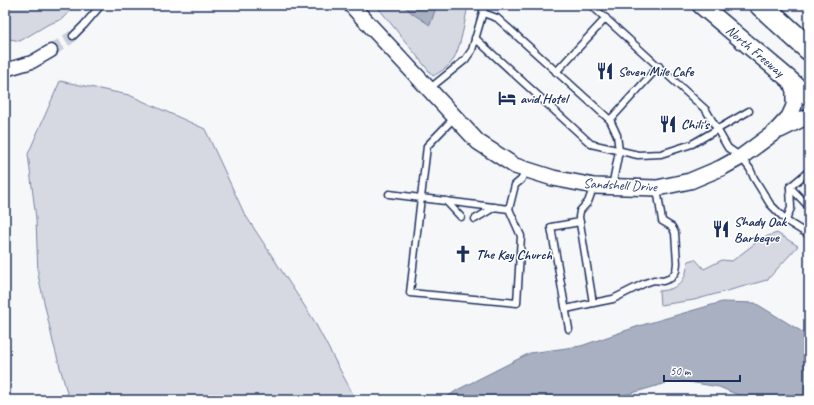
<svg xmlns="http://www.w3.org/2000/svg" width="814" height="405" viewBox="0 0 814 405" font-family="Caveat,sans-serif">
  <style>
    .green { fill: #d6d9e2; stroke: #7884a0 }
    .water { fill: #a9b0c1; stroke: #707c99 }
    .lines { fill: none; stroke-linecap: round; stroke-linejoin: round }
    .minor-tunnel { stroke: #cacfda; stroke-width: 12; stroke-dasharray: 12 6; stroke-linecap: butt }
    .service-casing { stroke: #1b2f5e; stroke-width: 9 }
    .minor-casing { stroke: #1b2f5e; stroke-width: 15 }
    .tertiary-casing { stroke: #1b2f5e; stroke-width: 18 }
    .secondary-casing { stroke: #1b2f5e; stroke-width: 20 }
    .motorway-casing { stroke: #1b2f5e; stroke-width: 25 }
    .service { stroke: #fff; stroke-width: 6 }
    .minor { stroke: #fff; stroke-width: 12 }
    .tertiary { stroke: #fff; stroke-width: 15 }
    .secondary { stroke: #fff; stroke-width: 17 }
    .motorway { stroke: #fff; stroke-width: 22 }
    .labels { text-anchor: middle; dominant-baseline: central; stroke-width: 3; stroke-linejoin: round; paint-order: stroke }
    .street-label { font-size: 14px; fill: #1b2f5e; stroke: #fff }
    .poi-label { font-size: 14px; font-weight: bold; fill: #1b2f5e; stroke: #fff; text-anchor: start }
  </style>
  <rect width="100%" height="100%" fill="#f6f7f9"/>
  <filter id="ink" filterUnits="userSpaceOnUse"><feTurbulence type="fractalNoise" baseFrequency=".025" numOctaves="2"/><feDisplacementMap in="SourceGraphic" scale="8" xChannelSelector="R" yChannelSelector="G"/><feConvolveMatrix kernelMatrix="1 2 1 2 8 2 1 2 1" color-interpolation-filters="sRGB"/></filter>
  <g filter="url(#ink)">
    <g class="green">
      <path d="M5 5H75L62 19 47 25 20 41 5 38Z"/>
      <path d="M376 5H468C465 20 461 47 453 60 449 67 440 72 433 76Z"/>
      <path d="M60 81 129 95 205 129 244 213 313 319 356 400H69L53 342 38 275 36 219 28 154Z"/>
      <path d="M777 233 798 246 767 280 694 300 660 305 659 291C680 289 686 281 688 261L695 259 704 269 722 260 732 261 762 238Z"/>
    </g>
    <g class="water">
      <path d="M403 5H437L430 25 413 14Z"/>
      <path d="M722 302 755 303 809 336V400H750L719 387 677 380 608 400H443L457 390 530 353 581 346 639 326Z"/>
    </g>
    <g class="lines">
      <path class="minor-tunnel" d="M51 51 73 36"/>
      <g class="service-casing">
        <g id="service">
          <path d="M591 5 706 110 728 148 741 157 750 169 754 178 770 204 788 222 809 235"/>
          <path d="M483 13 497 18 610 120 617 135 619 151 612 187"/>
          <path d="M73 36 84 25 101 5"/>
          <path d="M475 38 591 144 638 155 661 154 692 144 749 111"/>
          <path d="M556 72 606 18"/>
          <path d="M429 89 465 60 472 50 485 5"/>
          <path d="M610 120 659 66"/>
          <path d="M594 186 588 202 580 211 579 217 593 303 613 299 645 283 654 280 663 281 671 278 676 271 677 263 675 233 672 227 662 221 657 188"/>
          <path d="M790 187 809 207"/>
          <path d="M389 194 509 209 521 236 517 303 410 293 427 146 455 117"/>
          <path d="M446 201 461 217"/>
          <path d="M509 209 515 185 521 180 527 170"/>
          <path d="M475 219 495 207"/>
          <path d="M786 220 791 208 790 187 809 171"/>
          <path d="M566 309 593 303"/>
          <path d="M569 329 551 227 580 222"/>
        </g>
      </g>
      <g class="minor-casing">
        <path id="minor" d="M5 70 32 62 51 51"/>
      </g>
      <g class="tertiary-casing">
        <g id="tertiary">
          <path d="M351 5 478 142 515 166 553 178 594 186 657 188 690 181 721 168 741 157 775 132 789 117 794 106V91L790 80"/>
          <path d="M780 130 802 119 809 118"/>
        </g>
      </g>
      <g class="secondary-casing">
        <path id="secondary" d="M701 5 790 80 809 97"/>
      </g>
      <g class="motorway-casing">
        <path id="motorway" d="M761 5 809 49"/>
      </g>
      <use href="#service" class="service"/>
      <use href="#minor" class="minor"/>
      <use href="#tertiary" class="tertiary"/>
      <use href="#secondary" class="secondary"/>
      <use href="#motorway" class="motorway"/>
    </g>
  </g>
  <defs>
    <g id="restaurant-bare" transform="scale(1.38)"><path d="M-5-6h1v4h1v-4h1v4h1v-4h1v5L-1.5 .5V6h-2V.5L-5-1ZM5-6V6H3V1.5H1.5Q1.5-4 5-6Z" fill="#1b2f5e" stroke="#fff" stroke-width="2.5" paint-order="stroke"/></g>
    <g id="hotel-bare" transform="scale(1.38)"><path d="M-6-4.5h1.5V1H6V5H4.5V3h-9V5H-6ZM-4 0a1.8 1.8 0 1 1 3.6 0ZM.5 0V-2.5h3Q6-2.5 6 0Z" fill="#1b2f5e" stroke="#fff" stroke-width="2.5" paint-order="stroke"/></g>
    <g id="church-bare" transform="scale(1.38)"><path d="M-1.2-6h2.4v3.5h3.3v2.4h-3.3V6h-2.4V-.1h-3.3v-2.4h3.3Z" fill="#1b2f5e" stroke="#fff" stroke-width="2.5" paint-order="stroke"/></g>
  </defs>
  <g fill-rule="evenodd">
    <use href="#restaurant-bare" x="605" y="71"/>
    <use href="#hotel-bare" x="507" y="98"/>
    <use href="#restaurant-bare" x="668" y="124"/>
    <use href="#restaurant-bare" x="721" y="229"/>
    <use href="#church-bare" x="463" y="254"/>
  </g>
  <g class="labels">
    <g class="street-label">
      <text transform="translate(755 51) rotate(40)">North Freeway</text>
      <text transform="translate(620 185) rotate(3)">Sandshell Drive</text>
    </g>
    <g class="poi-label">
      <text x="618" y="71">Seven Mile Cafe</text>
      <text x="520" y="98">avid Hotel</text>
      <text x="681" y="124">Chili's</text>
      <text x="734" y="221">Shady Oak<tspan x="734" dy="16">Barbeque</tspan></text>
      <text x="476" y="254">The Key Church</text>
    </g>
  </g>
  <rect width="814" height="405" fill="none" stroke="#fff" stroke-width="20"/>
  <rect x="10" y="10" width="794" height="385" fill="none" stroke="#1b2f5e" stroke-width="1.5" filter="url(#ink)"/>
  <path d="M664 375v6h76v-6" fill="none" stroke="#1b2f5e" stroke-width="2"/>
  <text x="670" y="375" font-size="12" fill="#1b2f5e" stroke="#ffffff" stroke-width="3" paint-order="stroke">50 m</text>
</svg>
